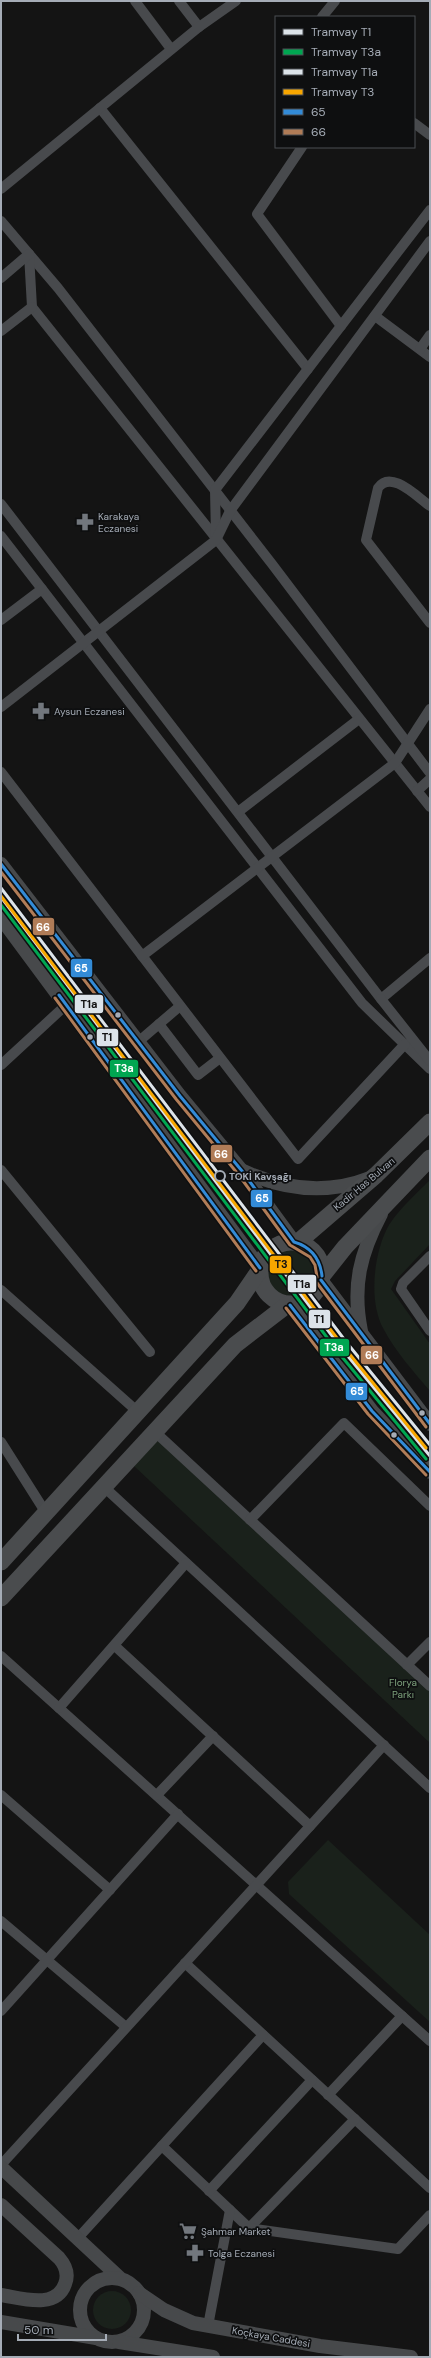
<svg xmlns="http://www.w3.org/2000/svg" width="431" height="2358" viewBox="0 0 431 2358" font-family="'DM Sans',sans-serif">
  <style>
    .green { fill: #1a211b }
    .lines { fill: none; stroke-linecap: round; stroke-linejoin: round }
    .minor { stroke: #484a4d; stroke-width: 10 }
    .secondary { stroke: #47494b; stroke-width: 14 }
    .trunk { stroke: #4a4c4e; stroke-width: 17 }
    .bus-1-casing { stroke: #0e0f10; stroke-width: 6 }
    .bus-2-casing { stroke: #0e0f10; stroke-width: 6 }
    .bus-1 { stroke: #338bd7; stroke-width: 3 }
    .bus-2 { stroke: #b07c57; stroke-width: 3 }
    .tram-1-casing { stroke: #0e0f10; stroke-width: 6 }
    .tram-2-casing { stroke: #0e0f10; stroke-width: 6 }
    .tram-3-casing { stroke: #0e0f10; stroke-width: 6 }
    .tram-4-casing { stroke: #0e0f10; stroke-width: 6 }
    .tram-1 { stroke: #dce3e9; stroke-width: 3 }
    .tram-2 { stroke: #00a651; stroke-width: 3 }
    .tram-3 { stroke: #dce3e9; stroke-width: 3 }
    .tram-4 { stroke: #f7a600; stroke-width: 3 }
    .bus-dot { fill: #a5acb6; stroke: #0e0f10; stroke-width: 1.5 }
    .stop-dot { fill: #0e0f10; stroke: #a5acb6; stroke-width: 2 }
    .labels { text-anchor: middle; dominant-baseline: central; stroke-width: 3.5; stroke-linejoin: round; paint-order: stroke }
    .poi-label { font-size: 10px; fill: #a5acb6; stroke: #0e0f10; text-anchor: start }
    .stop-label { font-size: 10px; font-weight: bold; fill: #a5acb6; stroke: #0e0f10; text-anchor: start }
    .street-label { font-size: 10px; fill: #a5acb6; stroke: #0e0f10 }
    .park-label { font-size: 10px; fill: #7da17c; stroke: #0e0f10 }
    .line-badge { stroke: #0e0f10; stroke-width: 1.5 }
    .badge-label { font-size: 11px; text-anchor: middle; font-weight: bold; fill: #fff }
    .pale-badge-label { font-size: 11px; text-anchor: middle; font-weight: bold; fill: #111 }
  </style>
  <rect width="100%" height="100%" fill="#141414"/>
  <g class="green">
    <path d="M430 1180V1244L395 1281 391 1289 430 1344V1391C413 1371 395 1351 383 1328 368 1300 374 1251 389 1225 400 1208 416 1194 430 1180Z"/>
    <circle cx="291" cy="1273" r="23"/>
    <path d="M163 1434 430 1683V1743L134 1466Z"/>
    <path d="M328 1840 430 1935V2022L289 1894 288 1882Z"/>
    <circle cx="112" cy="2310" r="19"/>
  </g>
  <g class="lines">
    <g class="minor">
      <path d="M135 1 171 49"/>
      <path d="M179 1 199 27"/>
      <path d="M322 17 335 1"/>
      <path d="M100 108 308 369"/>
      <path d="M414 123 430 135"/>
      <path d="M302 147 257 214 341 326"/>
      <path d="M1 189 199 27 236 1"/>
      <path d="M1 221 58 288 272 564 430 773"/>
      <path d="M29 254 32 307 430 807"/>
      <path d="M1 278 29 254"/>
      <path d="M375 316 430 357"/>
      <path d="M1 331 32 307"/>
      <path d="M420 349 430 335"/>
      <path d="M1 504 381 999 430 958"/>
      <path d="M430 506C417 497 391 469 378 488L366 540 430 623"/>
      <path d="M1 536 362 1003 430 1069"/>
      <path d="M216 537 215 490 430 210"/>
      <path d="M1 620 42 589"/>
      <path d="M1 707 216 540 230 511 430 241"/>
      <path d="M1 772 298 1159 405 1044"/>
      <path d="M417 791 430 779"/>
      <path d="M238 812 359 719"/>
      <path d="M142 956 395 763 430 709"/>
      <path d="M381 999 430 1061"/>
      <path d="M159 1024 198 1075 220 1058"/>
      <path d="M138 1042 180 1006"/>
      <path d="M1 1065 66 1005"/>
      <path d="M1 1170 150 1352"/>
      <path d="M430 1256 403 1283 401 1289 430 1331"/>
      <path d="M1 1290 138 1412"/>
      <path d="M154 1431 430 1686"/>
      <path d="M1 1442 46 1513"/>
      <path d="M103 1486 430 1788"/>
      <path d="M250 1520 344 1423 430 1506"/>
      <path d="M115 1646 310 1826"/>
      <path d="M1 1656 430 2041"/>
      <path d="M407 1665 430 1642"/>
      <path d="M59 1708 186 1563"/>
      <path d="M1 1795 110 1890"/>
      <path d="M157 1795 213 1736"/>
      <path d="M1 1921 126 2027"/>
      <path d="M185 1963 430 2188"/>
      <path d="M1 2011 178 1814"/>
      <path d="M328 2095 402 2016"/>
      <path d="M162 2146 249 2228 355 2119"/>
      <path d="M1 2165 384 1745"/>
      <path d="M209 2191 312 2080"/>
      <path d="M249 2228 398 2249 430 2215"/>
      <path d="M78 2238 263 2035"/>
      <path d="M208 2326 230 2210"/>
    </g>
    <g class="secondary">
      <path d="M1 864 180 1096 242 1171 294 1242"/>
      <path d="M1 918 260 1268"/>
      <path d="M243 1171C285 1190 327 1195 370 1178"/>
      <path d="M321 1280 430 1424"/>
      <path d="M290 1305 372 1411 430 1472"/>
      <path d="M361 1331C352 1286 360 1254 381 1214"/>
      <path d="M1 2167 121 2279"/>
      <path d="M1 2205 59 2258C66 2266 69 2274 65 2284 56 2310 21 2298 1 2295"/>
      <circle cx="112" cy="2310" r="32"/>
      <path d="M139 2293 164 2310 193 2323 320 2346 411 2357"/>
      <path d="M1 2322 96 2338"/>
      <path d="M119 2342 213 2357"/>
    </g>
    <g class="trunk">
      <circle cx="291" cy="1273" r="31"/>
      <path d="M297 1243 376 1175 430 1122"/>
      <path d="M322 1276 345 1247 430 1158"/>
      <path d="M1 1562 237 1303 259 1271"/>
      <path d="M1 1598 235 1345 287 1305"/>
    </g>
    <g class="bus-1-casing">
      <g id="bus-1">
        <path d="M1 864 180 1096 242 1171 294 1242C311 1247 320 1258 322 1276"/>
        <path d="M59 995 260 1268"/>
        <path d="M321 1280 430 1424"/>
        <path d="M290 1305 372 1411 430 1472"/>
      </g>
    </g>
    <g class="bus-2-casing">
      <g id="bus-2">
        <path d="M1 872 176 1099 238 1174 290 1245 310 1257 315 1265 317 1277"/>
        <path d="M55 998 256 1271"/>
        <path d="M317 1283 426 1427"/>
        <path d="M286 1308 368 1414 426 1475"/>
      </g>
    </g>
    <use href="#bus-1" class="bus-1"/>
    <use href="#bus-2" class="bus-2"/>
    <g class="tram-1-casing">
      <path id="tram-1" d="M1 897 342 1349 430 1456"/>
    </g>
    <g class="tram-2-casing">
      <path id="tram-2" d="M1 905 338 1352 426 1459"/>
    </g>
    <g class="tram-3-casing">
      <path id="tram-3" d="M1 888 347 1343 430 1445"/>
    </g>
    <g class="tram-4-casing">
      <path id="tram-4" d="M1 896 343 1346 426 1448"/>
    </g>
    <use href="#tram-1" class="tram-1"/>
    <use href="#tram-2" class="tram-2"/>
    <use href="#tram-3" class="tram-3"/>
    <use href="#tram-4" class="tram-4"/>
  </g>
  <defs>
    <g id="pharmacy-bare" transform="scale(1.38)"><path d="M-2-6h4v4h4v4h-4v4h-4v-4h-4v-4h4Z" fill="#72777d" stroke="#0e0f10" stroke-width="2.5" paint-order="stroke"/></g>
    <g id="supermarket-bare" transform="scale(1.38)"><path d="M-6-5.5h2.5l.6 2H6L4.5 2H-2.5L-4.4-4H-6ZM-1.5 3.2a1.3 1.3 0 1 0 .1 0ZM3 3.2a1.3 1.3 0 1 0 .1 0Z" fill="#72777d" stroke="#0e0f10" stroke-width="2.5" paint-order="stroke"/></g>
  </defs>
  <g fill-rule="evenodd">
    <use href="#pharmacy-bare" x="85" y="522"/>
    <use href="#pharmacy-bare" x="41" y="711"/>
    <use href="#supermarket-bare" x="188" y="2231"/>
    <use href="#pharmacy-bare" x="195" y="2253"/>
  </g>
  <g class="bus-dot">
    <circle cx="118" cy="1015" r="3.5"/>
    <circle cx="90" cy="1037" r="3.5"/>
    <circle cx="422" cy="1413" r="3.5"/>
    <circle cx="394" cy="1435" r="3.5"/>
  </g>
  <circle class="stop-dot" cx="220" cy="1176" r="5"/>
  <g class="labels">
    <g class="poi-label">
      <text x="98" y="516">Karakaya<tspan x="98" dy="12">Eczanesi</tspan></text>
      <text x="54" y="711">Aysun Eczanesi</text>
      <text x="201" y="2231">Şahmar Market</text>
      <text x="208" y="2253">Tolga Eczanesi</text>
    </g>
    <g class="stop-label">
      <text x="229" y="1176">TOKİ Kavşağı</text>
    </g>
    <g class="street-label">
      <text transform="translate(364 1184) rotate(-40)">Kadir Has Bulvarı</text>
      <text transform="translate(271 2337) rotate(10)">Koçkaya Caddesi</text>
    </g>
    <g class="park-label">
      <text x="403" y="1682">Florya<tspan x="403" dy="12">Parkı</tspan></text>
    </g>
  </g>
  <g class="line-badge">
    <rect x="32" y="917" width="23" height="19" rx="4" fill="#b07c57"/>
    <rect x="70" y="958" width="23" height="20" rx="4" fill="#338bd7"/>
    <rect x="74" y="994" width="30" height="20" rx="4" fill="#dce3e9"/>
    <rect x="96" y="1028" width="23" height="19" rx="4" fill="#dce3e9"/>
    <rect x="109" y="1059" width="30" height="19" rx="4" fill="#00a651"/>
    <rect x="210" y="1144" width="23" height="19" rx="4" fill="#b07c57"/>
    <rect x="250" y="1189" width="23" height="19" rx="4" fill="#338bd7"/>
    <rect x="269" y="1255" width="23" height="19" rx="4" fill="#f7a600"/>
    <rect x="287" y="1274" width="30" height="19" rx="4" fill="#dce3e9"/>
    <rect x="308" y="1309" width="23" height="20" rx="4" fill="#dce3e9"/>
    <rect x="319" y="1338" width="31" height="19" rx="4" fill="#00a651"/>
    <rect x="360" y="1345" width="23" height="20" rx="4" fill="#b07c57"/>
    <rect x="345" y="1382" width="23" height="19" rx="4" fill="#338bd7"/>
  </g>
  <g class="badge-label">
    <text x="43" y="931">66</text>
    <text x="81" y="972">65</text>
    <text x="124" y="1072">T3a</text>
    <text x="221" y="1158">66</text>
    <text x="262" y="1202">65</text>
    <text x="334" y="1351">T3a</text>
    <text x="372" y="1359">66</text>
    <text x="357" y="1395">65</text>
  </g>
  <g class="pale-badge-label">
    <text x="89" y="1008">T1a</text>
    <text x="107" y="1041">T1</text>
    <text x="281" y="1268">T3</text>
    <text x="302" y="1288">T1a</text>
    <text x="319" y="1323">T1</text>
  </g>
  <rect width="431" height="2358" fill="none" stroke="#a5acb6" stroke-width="4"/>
  <rect x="275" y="16" width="140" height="132" fill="#0e0f10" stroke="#4a4e52"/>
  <rect x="283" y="29" width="20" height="6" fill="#dce3e9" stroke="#4a4e52"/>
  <text x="311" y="36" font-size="12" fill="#a5acb6">Tramvay T1</text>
  <rect x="283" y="49" width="20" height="6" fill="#00a651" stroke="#4a4e52"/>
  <text x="311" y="56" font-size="12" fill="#a5acb6">Tramvay T3a</text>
  <rect x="283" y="69" width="20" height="6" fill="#dce3e9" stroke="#4a4e52"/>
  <text x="311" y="76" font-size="12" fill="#a5acb6">Tramvay T1a</text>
  <rect x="283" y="89" width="20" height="6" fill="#f7a600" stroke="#4a4e52"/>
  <text x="311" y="96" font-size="12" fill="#a5acb6">Tramvay T3</text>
  <rect x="283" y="109" width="20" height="6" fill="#338bd7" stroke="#4a4e52"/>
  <text x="311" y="116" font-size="12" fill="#a5acb6">65</text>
  <rect x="283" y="129" width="20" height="6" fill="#b07c57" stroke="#4a4e52"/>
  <text x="311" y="136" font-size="12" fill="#a5acb6">66</text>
  <path d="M18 2334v6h88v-6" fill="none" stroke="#a5acb6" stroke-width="2"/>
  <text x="24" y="2334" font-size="12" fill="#a5acb6" stroke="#0e0f10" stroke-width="3" paint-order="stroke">50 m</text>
</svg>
